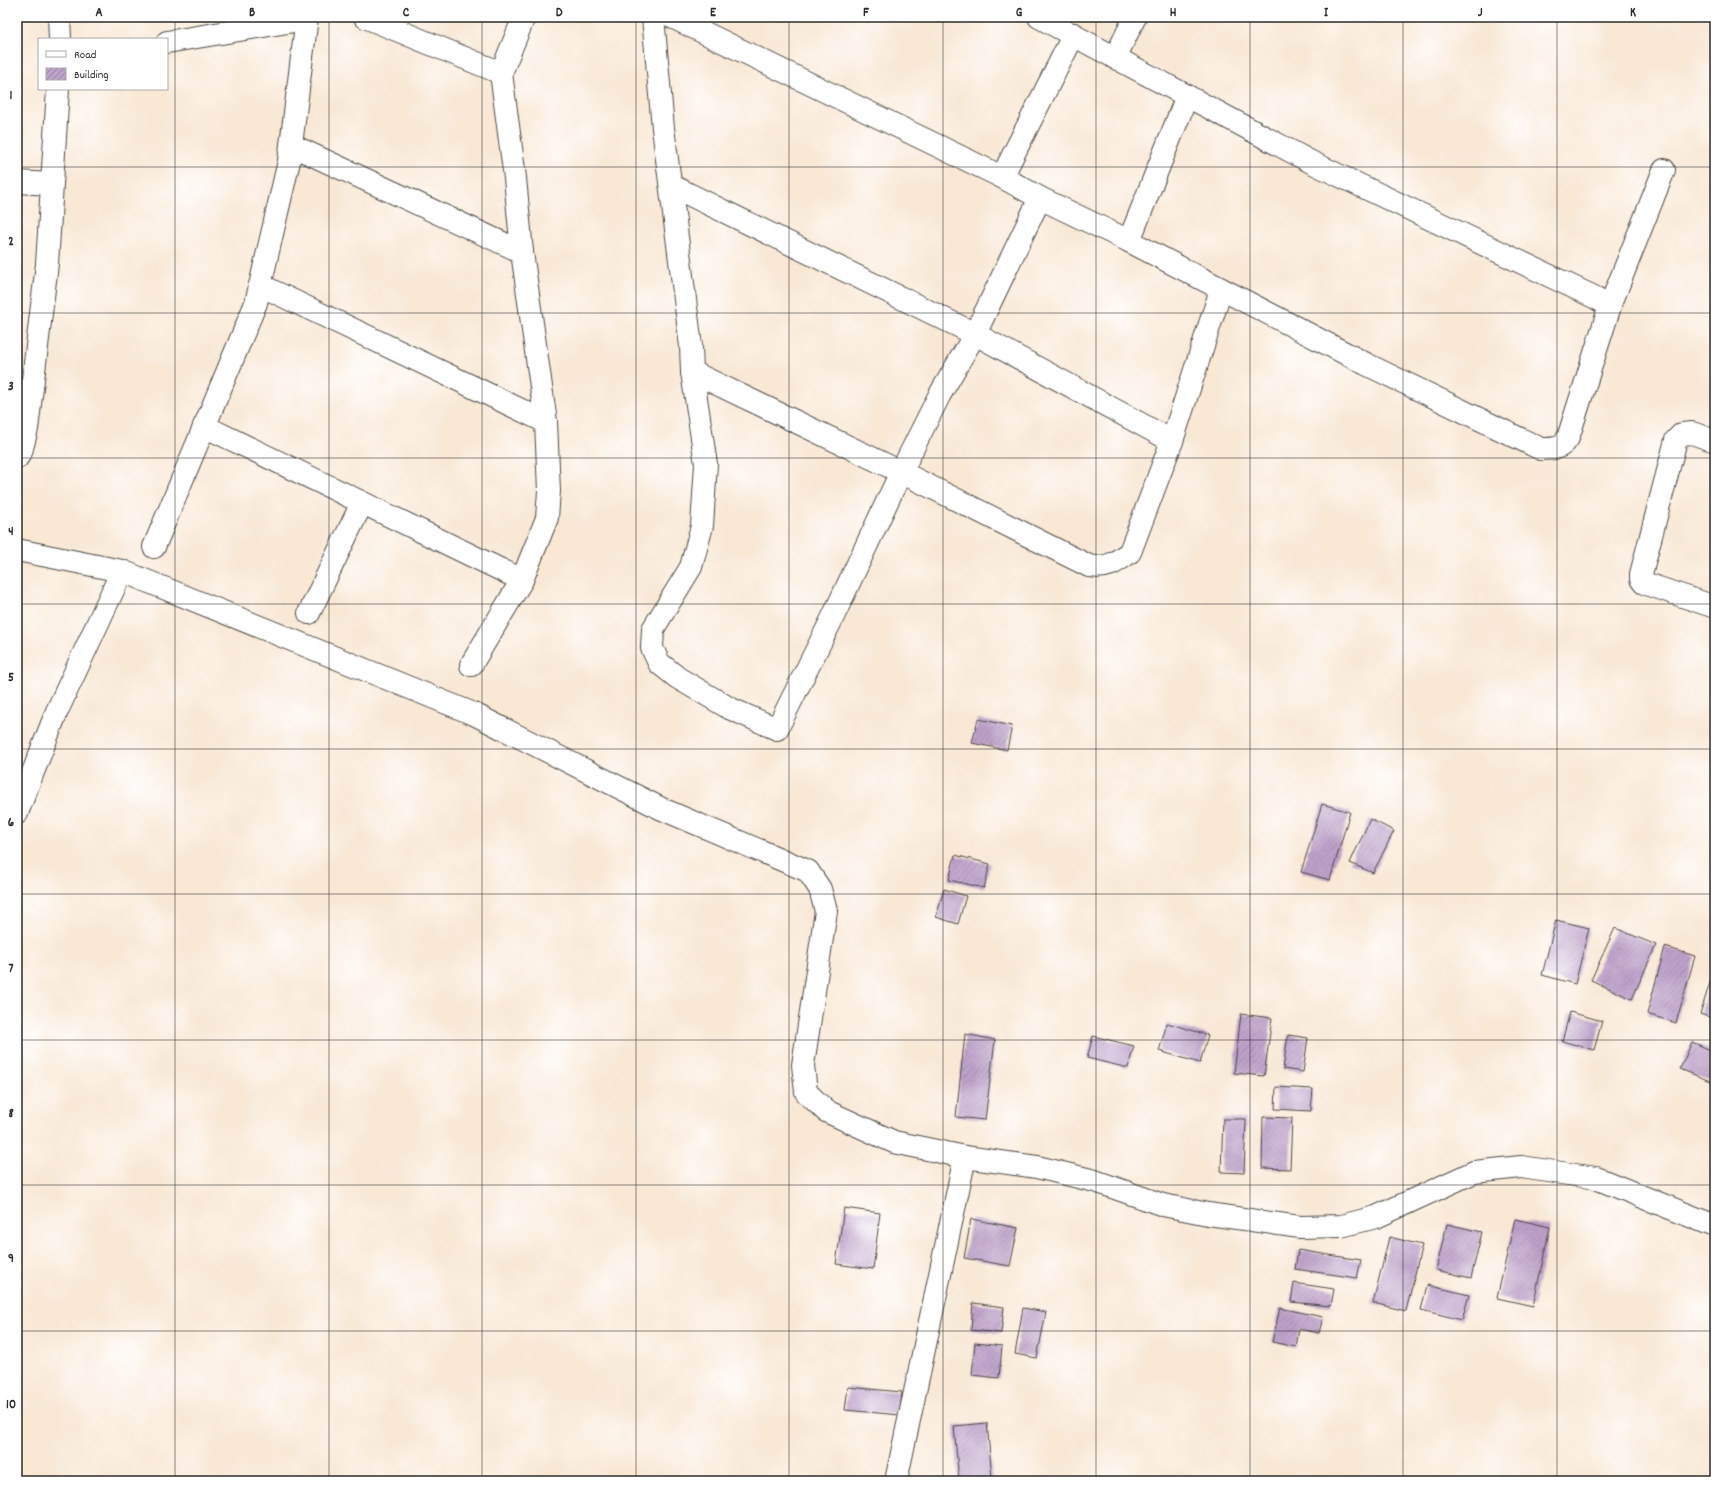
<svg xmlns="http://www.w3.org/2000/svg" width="1732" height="1498" viewBox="0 0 1732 1498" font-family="Dekko,sans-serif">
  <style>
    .building { fill: url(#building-hatch) }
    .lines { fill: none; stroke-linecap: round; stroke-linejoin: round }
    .street-casing { stroke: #4a4744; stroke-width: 24 }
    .street { stroke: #fff; stroke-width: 22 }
    .grid { fill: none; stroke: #2b2b2b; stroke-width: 1; stroke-opacity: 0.55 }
    .neatline { fill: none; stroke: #2b2b2b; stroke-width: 1.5 }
    .grid-label { font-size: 13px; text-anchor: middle; font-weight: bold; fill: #2b2b2b }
  </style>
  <defs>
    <pattern id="building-hatch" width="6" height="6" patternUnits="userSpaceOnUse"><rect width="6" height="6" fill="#bda1ca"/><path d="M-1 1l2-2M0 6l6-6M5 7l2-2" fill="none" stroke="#9a83a4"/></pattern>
  </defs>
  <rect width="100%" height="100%" fill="#fff"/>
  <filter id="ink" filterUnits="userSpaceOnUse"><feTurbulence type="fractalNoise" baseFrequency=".025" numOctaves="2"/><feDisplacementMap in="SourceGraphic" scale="8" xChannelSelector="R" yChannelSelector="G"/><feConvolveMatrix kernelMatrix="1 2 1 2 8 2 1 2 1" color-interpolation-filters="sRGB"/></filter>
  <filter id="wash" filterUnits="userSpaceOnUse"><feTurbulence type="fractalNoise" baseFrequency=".012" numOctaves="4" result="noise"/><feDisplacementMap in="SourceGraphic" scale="16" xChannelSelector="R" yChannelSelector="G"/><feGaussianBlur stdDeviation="0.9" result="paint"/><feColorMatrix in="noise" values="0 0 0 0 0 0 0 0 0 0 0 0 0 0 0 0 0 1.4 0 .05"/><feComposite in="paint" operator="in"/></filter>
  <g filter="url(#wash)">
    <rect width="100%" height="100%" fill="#f8e8d4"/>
    <g id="blocks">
      <g class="building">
        <path d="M978 719 1012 726 1007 750 972 743Z"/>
        <path d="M1322 804 1350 812 1330 880 1301 872Z"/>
        <path d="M1370 819 1394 831 1373 873 1350 863Z"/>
        <path d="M955 855 990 864 984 888 949 880Z"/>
        <path d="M944 889 966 896 958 924 936 917Z"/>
        <path d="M1556 920 1589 928 1575 984 1542 975Z"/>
        <path d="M1615 928 1656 945 1632 999 1591 980Z"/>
        <path d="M1665 947 1695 956 1676 1023 1647 1014Z"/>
        <path d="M1715 967V1019L1700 1014Z"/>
        <path d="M1570 1012 1602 1021 1594 1050 1562 1041Z"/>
        <path d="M1241 1014 1272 1018 1264 1076 1234 1073Z"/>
        <path d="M1167 1023 1208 1035 1200 1063 1159 1051Z"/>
        <path d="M965 1034 995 1040 985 1120 956 1117Z"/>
        <path d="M1288 1035 1308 1038 1303 1072 1283 1069Z"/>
        <path d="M1093 1036 1134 1046 1128 1068 1087 1058Z"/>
        <path d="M1692 1042 1715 1052V1083L1680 1069Z"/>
        <path d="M1276 1087 1313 1089 1311 1111 1275 1109Z"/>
        <path d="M1263 1117 1292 1118 1290 1169 1262 1168Z"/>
        <path d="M1223 1119H1246L1244 1173 1221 1172Z"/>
        <path d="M844 1208 880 1213 873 1269 836 1264Z"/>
        <path d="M971 1219 1018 1228 1010 1266 964 1258Z"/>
        <path d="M1515 1219 1550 1227 1533 1306 1497 1298Z"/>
        <path d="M1447 1224 1482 1232 1471 1278 1436 1270Z"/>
        <path d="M1389 1237 1422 1245 1406 1311 1373 1303Z"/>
        <path d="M1298 1250 1361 1260 1357 1278 1295 1269Z"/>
        <path d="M1294 1283 1334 1289 1331 1306 1291 1302Z"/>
        <path d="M1427 1285 1469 1295 1462 1320 1421 1310Z"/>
        <path d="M973 1303 1004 1307 1001 1333 971 1330Z"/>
        <path d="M1023 1308 1046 1312 1037 1358 1015 1354Z"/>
        <path d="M1280 1308 1323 1317 1319 1333 1299 1329 1296 1347 1272 1342Z"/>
        <path d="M975 1343 1002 1346 999 1378 972 1375Z"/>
        <path d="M848 1387 902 1392 900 1415 845 1410Z"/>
        <path d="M987 1423 992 1478 959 1481 954 1426Z"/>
      </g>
    </g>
  </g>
  <g filter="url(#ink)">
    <use href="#blocks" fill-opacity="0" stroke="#4a4744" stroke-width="1"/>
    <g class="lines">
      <g class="street-casing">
        <g id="street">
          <path d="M59 17 60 39"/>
          <path d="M365 17 501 73"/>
          <path d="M653 17 663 128 691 346 692 372 706 464 702 526 691 567 653 629 652 648 659 663 678 678 729 708 777 729 832 619 901 472 939 396 975 334 1040 198"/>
          <path d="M672 17 1002 177 1040 198 1129 241 1366 364 1541 449C1553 449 1561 449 1568 438L1610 306 1664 170"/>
          <path d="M1039 17 1311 162 1596 298 1610 306"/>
          <path d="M167 42 306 19"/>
          <path d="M1115 58 1135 17"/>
          <path d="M291 145 522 252"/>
          <path d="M1002 177 1074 34"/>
          <path d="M17 182 51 184"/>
          <path d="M672 186 975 334 1172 441"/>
          <path d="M1129 241 1187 96"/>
          <path d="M260 285 546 422"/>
          <path d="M692 372 901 472 1089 566C1108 569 1115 563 1130 552L1172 441 1221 290"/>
          <path d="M204 426 522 580"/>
          <path d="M1715 441 1692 433 1682 434 1676 440 1641 574V579L1644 583 1715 607"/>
          <path d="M17 458 21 452 27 429 47 264 58 89"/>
          <path d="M154 547 256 303 289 161 307 17"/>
          <path d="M17 550 122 571 474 714 662 809 808 871 820 889 826 911 803 1065 806 1092 826 1111 894 1142 965 1157 1037 1167 1095 1181 1163 1205 1208 1214 1300 1227 1341 1226 1376 1217 1474 1172 1521 1167 1596 1178 1715 1226"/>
          <path d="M309 613 362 503"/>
          <path d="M471 665 522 580 547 518 549 491 546 422 522 252 515 178 501 73 524 17"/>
          <path d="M17 813 57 711 122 571"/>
          <path d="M896 1481 965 1157"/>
        </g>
      </g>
      <use href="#street" class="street"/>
    </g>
  </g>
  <path class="grid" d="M175 17V1481M329 17V1481M482 17V1481M636 17V1481M789 17V1481M943 17V1481M1096 17V1481M1250 17V1481M1403 17V1481M1557 17V1481M17 167H1715M17 313H1715M17 458H1715M17 604H1715M17 749H1715M17 894H1715M17 1040H1715M17 1185H1715M17 1331H1715"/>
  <rect width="1732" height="1498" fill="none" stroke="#fff" stroke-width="44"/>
  <rect x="38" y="38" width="130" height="52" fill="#ffffff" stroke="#aaaaaa"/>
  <rect x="46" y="51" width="20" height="6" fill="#ffffff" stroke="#aaaaaa"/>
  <text x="74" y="58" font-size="12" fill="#2b2b2b">Road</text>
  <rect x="46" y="68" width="20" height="12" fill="url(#building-hatch)" stroke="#aaaaaa"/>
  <text x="74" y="78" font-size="12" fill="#2b2b2b">Building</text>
  <rect x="22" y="22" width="1688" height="1454" class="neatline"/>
  <g class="grid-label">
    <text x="99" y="16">A</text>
    <text x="252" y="16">B</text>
    <text x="406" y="16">C</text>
    <text x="559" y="16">D</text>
    <text x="713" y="16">E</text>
    <text x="866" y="16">F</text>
    <text x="1019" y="16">G</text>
    <text x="1173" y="16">H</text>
    <text x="1326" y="16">I</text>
    <text x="1480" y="16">J</text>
    <text x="1633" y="16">K</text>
    <text x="11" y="99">1</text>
    <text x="11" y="245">2</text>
    <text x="11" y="390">3</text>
    <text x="11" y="535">4</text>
    <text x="11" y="681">5</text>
    <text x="11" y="826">6</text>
    <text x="11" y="972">7</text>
    <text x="11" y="1117">8</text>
    <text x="11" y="1262">9</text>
    <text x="11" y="1408">10</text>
  </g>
</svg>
